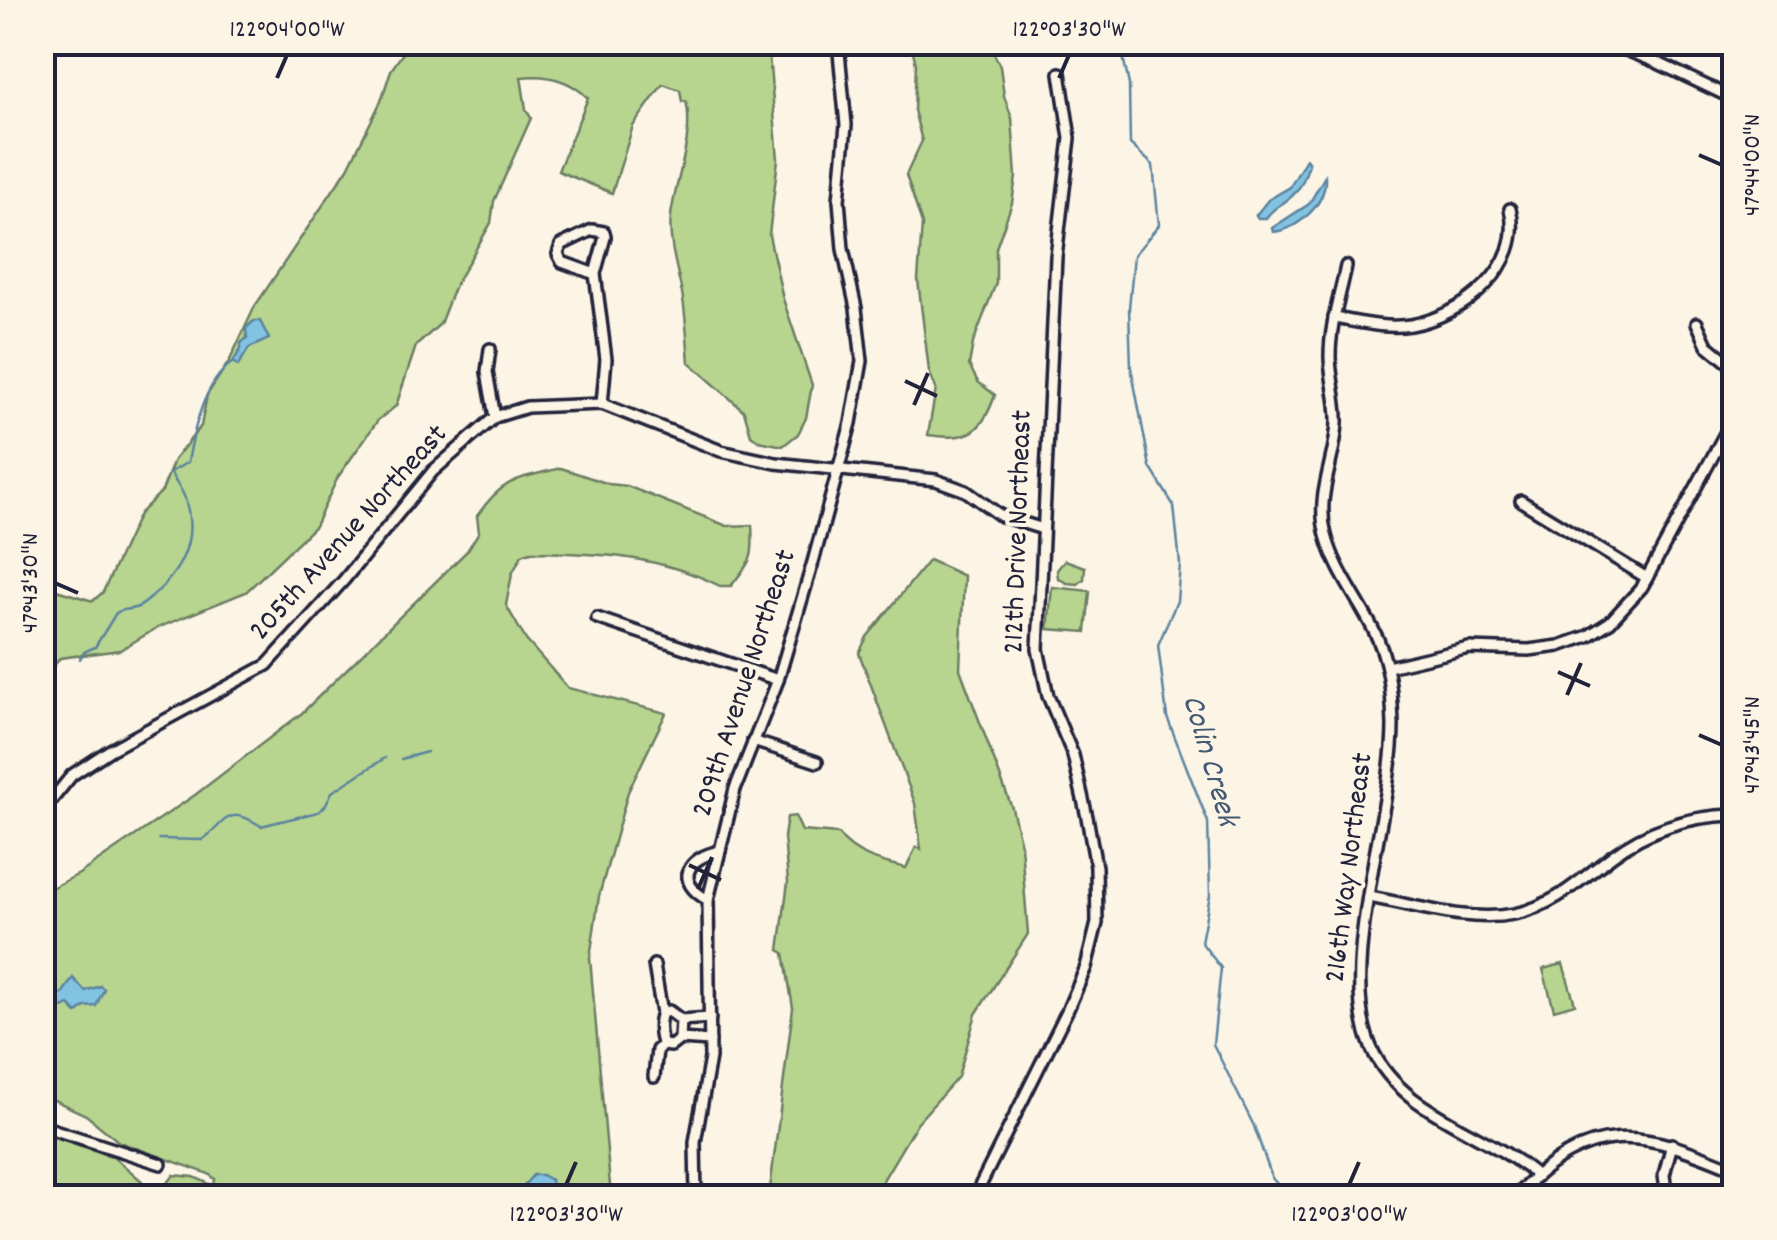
<svg xmlns="http://www.w3.org/2000/svg" width="1777" height="1240" viewBox="0 0 1777 1240" font-family="Dekko,sans-serif">
  <style>
    .green { fill: #b7d58e; stroke: #6c7c64; stroke-width: 2.5 }
    .water { fill: #82c3e2; stroke: #5c839f; stroke-width: 2.5 }
    .lines { fill: none; stroke-linecap: round; stroke-linejoin: round }
    .stream { stroke: #5c839f; stroke-width: 2.5 }
    .minor-casing { stroke: #22223b; stroke-width: 16 }
    .minor { stroke: #fcf5e5; stroke-width: 9 }
    .ticks { fill: none; stroke: #22223b; stroke-width: 4 }
    .labels { text-anchor: middle; dominant-baseline: central; stroke-width: 8; stroke-linejoin: round; paint-order: stroke }
    .street-label { font-size: 30px; fill: #22223b; stroke: #fcf5e5 }
    .water-label { font-size: 32px; font-style: italic; fill: #445a75; stroke: #fcf5e5 }
    .neatline { fill: none; stroke: #22223b; stroke-width: 4 }
    .ticks-label { font-size: 25px; text-anchor: middle; fill: #22223b }
  </style>
  <rect width="100%" height="100%" fill="#fcf5e5"/>
  <filter id="ink" filterUnits="userSpaceOnUse"><feTurbulence type="fractalNoise" baseFrequency=".01" numOctaves="2"/><feDisplacementMap in="SourceGraphic" scale="20" xChannelSelector="R" yChannelSelector="G"/><feConvolveMatrix kernelMatrix="1 2 1 2 8 2 1 2 1" color-interpolation-filters="sRGB"/></filter>
  <g filter="url(#ink)">
    <g class="green">
      <path d="M410 43H768L778 159 769 235 783 299 812 385 806 418 798 434 783 446 759 441 751 435 744 411 689 362C687 339 686 315 682 293 677 268 668 241 671 216 675 182 695 134 686 101L682 102 680 90 663 84 633 126 612 193 558 171 588 98C570 80 546 74 521 77L526 109 531 118 494 201 491 223 455 285 440 324 416 346 396 406 378 420 338 477 315 526 246 592 157 628 120 650 60 658 43 680V586L93 601 103 592 139 514 162 491 174 460 201 426 207 395 230 360 255 306 348 168 381 101 391 70Z"/>
      <path d="M911 43H989L1000 66 1004 96 1012 118 1016 177 1012 203 996 248V283L973 343 969 365 978 382 995 395C982 434 968 441 928 435L936 389 929 371 918 280 922 224 906 175 922 141 914 110 916 64Z"/>
      <path d="M561 468 609 484 627 486 727 526 752 525C754 560 752 559 731 586H720C658 555 597 553 530 552L522 555 512 574 506 605 526 640 568 688 666 713 628 792 599 896 590 958 611 1197H43V1133L114 1157 150 1188H164L174 1175 194 1177 214 1186 215 1179 209 1174 119 1142 86 1115 43 1095V892L79 874 195 795 302 713 467 551 479 532 477 516C503 478 517 479 561 468Z"/>
      <path d="M929 560 964 576 960 669 1012 808 1021 845 1028 934 976 1014 958 1077 917 1123 873 1197H769L793 1008 784 953 779 950 788 882 784 837 787 817 795 816 802 831 838 834C854 856 881 862 906 868L916 847 921 849 915 803 859 653 867 637Z"/>
      <path d="M1065 560 1085 567 1084 579 1078 584 1067 583 1058 578 1057 570Z"/>
      <path d="M1052 587 1090 591 1086 632 1048 629Z"/>
      <path d="M1563 964 1575 1004 1554 1010 1543 969Z"/>
    </g>
    <g class="water">
      <path d="M1306 159 1309 164C1305 175 1302 187 1293 195 1284 204 1273 207 1266 218H1258L1256 215 1268 200 1290 187Z"/>
      <path d="M1325 176C1327 204 1299 229 1273 232L1272 228 1309 204Z"/>
      <path d="M254 321H260L269 339 249 348 238 366 233 362 241 349V343L247 338 246 328Z"/>
      <path d="M73 978 85 991 100 986 104 989 96 1006 85 1007 77 1013 69 1005 63 1008 48 1002 52 993 62 994Z"/>
      <path d="M533 1175H542L551 1180 552 1186 546 1197H514Z"/>
    </g>
    <g class="lines">
      <g class="stream">
        <path d="M1120 42 1129 85 1130 144 1153 165 1159 225 1134 255 1129 308 1131 367 1150 467 1174 506 1180 564 1177 601 1158 645 1167 717 1208 822 1210 895 1201 942 1221 968 1213 1044 1254 1126 1272 1178 1289 1198"/>
        <path d="M80 659 84 652 95 647 116 613C124 608 131 610 138 607 145 604 152 597 157 592 184 567 197 536 185 499 182 488 173 481 171 472L188 462C194 428 204 382 233 362"/>
        <path d="M401 759 427 752"/>
        <path d="M159 839 202 840C228 822 225 804 261 826L318 812 325 806 332 792 385 758"/>
        <path d="M42 1002H48"/>
      </g>
      <g class="minor-casing">
        <g id="minor">
          <path d="M1606 42 1654 61 1734 99"/>
          <path d="M1346 266C1340 296 1330 325 1330 356 1330 378 1338 400 1337 423 1335 462 1315 495 1326 535 1335 570 1357 597 1373 629 1389 659 1392 692 1393 725 1393 814 1336 967 1371 1047 1400 1114 1484 1130 1536 1175"/>
          <path d="M595 274 562 262 558 254 561 245 592 230 604 232 605 237 595 274 606 359 602 404"/>
          <path d="M1334 318C1359 322 1385 329 1411 325 1463 316 1525 266 1510 209"/>
          <path d="M1697 323 1707 345 1734 367"/>
          <path d="M490 349 487 372 495 417"/>
          <path d="M1521 501 1647 578"/>
          <path d="M597 618 778 680"/>
          <path d="M1388 667 1469 648 1529 650 1559 646 1588 636 1610 622 1642 587 1734 417"/>
          <path d="M753 741 817 762"/>
          <path d="M42 812 72 775 110 750 267 665 344 580 433 471 495 417 527 407 602 404 721 451 776 463 936 480 966 491 1001 516 1043 529"/>
          <path d="M1369 897C1416 905 1467 923 1514 914 1555 906 1580 880 1612 856 1648 829 1690 816 1734 815"/>
          <path d="M708 900C673 881 688 857 720 851"/>
          <path d="M654 965 662 1013"/>
          <path d="M669 1011 681 1020 680 1039 671 1046 663 1045C659 1036 658 1022 662 1013Z"/>
          <path d="M681 1020 710 1018"/>
          <path d="M680 1039 710 1041"/>
          <path d="M654 1077 657 1050 663 1045"/>
          <path d="M42 1126 161 1164"/>
          <path d="M1118 1193 1125 1198"/>
          <path d="M696 1198 695 1142 710 1058 708 900 735 789 778 680 813 562 851 423 862 361 856 308 843 249 839 200 846 125 838 42"/>
          <path d="M974 1198 1068 1009 1086 967 1097 923 1096 867 1087 817 1073 755 1048 696 1038 649 1056 257 1070 138 1060 73"/>
          <path d="M1514 1198C1589 1117 1642 1130 1734 1169"/>
          <path d="M1667 1198 1664 1175 1672 1144"/>
        </g>
      </g>
      <use href="#minor" class="minor"/>
    </g>
  </g>
  <path class="ticks" d="M277 78 287 55M1059 78 1069 55M1699 155 1722 165M905 381 937 396M914 405 928 373M55 583 78 593M1558 672 1590 686M1567 695 1581 663M1699 735 1722 745M689 865 721 880M698 889 712 857M566 1185 576 1162M1349 1185 1359 1162"/>
  <g class="labels">
    <g class="street-label">
      <text transform="translate(1020 532) rotate(-88)">212th Drive Northeast</text>
      <text transform="translate(350 534) rotate(-48)">205th Avenue Northeast</text>
      <text transform="translate(746 684) rotate(-72)">209th Avenue Northeast</text>
      <text transform="translate(1351 868) rotate(-83)">216th Way Northeast</text>
    </g>
    <g class="water-label">
      <text transform="translate(1208 761) rotate(74)">Colin Creek</text>
    </g>
  </g>
  <rect width="1777" height="1240" fill="none" stroke="#fcf5e5" stroke-width="110"/>
  <rect x="55" y="55" width="1667" height="1130" class="neatline"/>
  <g class="ticks-label">
    <text x="287" y="36">122°04'00"W</text>
    <text x="1069" y="36">122°03'30"W</text>
    <text transform="translate(1750 165) rotate(-90)" y="9">47°44'00"N</text>
    <text transform="translate(28 583) rotate(-90)" y="9">47°43'30"N</text>
    <text transform="translate(1750 745) rotate(-90)" y="9">47°43'45"N</text>
    <text x="566" y="1221">122°03'30"W</text>
    <text x="1349" y="1221">122°03'00"W</text>
  </g>
</svg>
